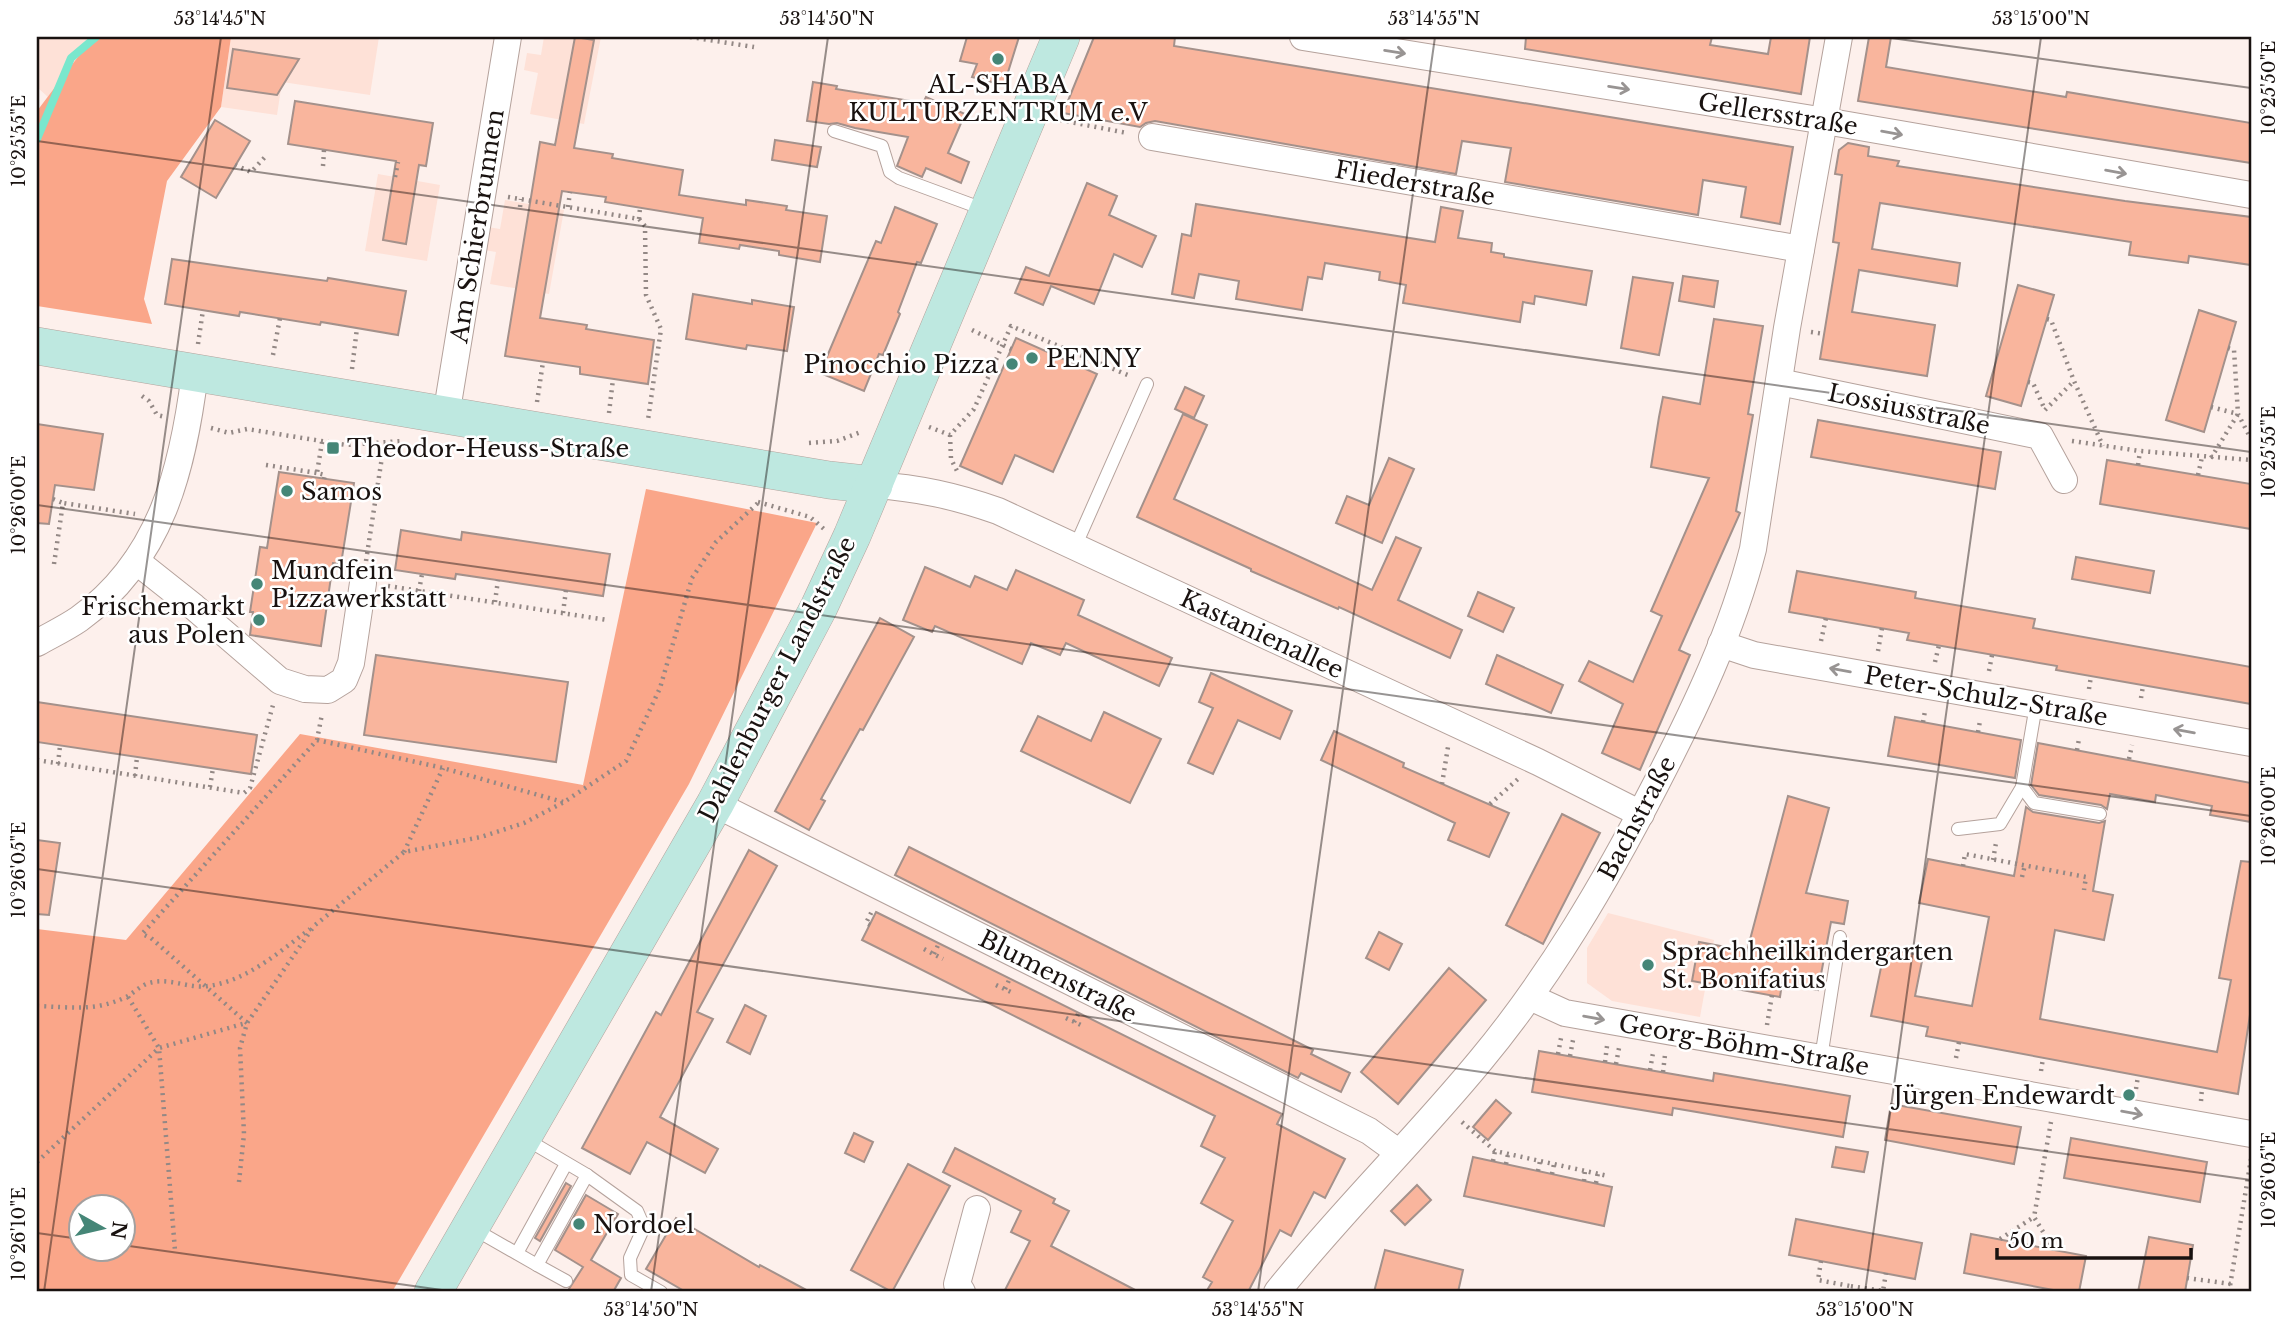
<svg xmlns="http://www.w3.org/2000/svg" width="2288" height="1329" viewBox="0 0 2288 1329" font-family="'Libre Baskerville',serif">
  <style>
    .built { fill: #fee1d7 }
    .forest { fill: #faa689; fill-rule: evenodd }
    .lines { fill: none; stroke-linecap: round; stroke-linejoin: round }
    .stream { stroke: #7ae7cd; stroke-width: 8 }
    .building { fill: #f9b59d; stroke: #a4918b; stroke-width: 2 }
    .service-casing { stroke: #b5a29c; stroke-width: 14 }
    .minor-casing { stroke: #b5a29c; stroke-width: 28 }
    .secondary-casing { stroke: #b5a29c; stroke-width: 38 }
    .path { stroke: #938885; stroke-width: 4.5; stroke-dasharray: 2 5; stroke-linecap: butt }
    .service { stroke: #fff; stroke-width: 12 }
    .minor { stroke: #fff; stroke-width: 26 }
    .secondary { stroke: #bee8e0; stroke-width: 37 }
    .oneway { stroke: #989493 }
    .ticks { fill: none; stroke: #191210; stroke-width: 2; stroke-opacity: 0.45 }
    .poi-dot { fill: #458677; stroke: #fff; stroke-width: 2.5 }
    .labels { text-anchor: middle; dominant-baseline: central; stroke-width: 5; stroke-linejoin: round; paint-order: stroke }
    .poi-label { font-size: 24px; fill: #191210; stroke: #fff; text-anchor: start }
    .street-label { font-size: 24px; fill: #191210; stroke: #fff }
    .neatline { fill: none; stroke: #191210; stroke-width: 2.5 }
    .ticks-label { font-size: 18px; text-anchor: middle; fill: #191210 }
  </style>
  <rect width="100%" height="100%" fill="#fdf0ec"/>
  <g class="built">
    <path d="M37 37H93L48 97 37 87Z"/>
    <path d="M231 37H379L370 95 282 82 277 115 221 107Z"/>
    <path d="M544 37H601L584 124 530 114 538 73 524 70 527 53 541 55Z"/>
    <path d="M378 174 440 185 427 261 365 251Z"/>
    <path d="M505 200 564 210 549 294 490 284 496 252 484 250 488 227 500 229Z"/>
    <path d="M1608 913 1714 940 1700 1017 1612 1001 1587 983V948Z"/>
  </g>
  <g class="forest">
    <path d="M93 37H231L221 107 167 181 144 299 152 324 37 306V111Z"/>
    <path d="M646 489 817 523 689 784 392 1292H37V929L126 940 300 734 583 785ZM80 1206H122V1248H80Z"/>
  </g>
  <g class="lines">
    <path class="stream" d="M37 139 71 58 96 37"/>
  </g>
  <g class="building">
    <path d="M575 37 594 40 574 148 613 154 612 158 683 170 679 195 746 205V200L787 206 786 210 827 216 820 262 779 255V251L740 245 739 249 699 243 703 218 605 202 606 197 562 191 540 318 587 325 586 329 654 340 648 384 580 374V367L505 356 540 142 555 145Z"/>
    <path d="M967 37H1019L1004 85 972 77 977 64 960 61Z"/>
    <path d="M1094 37H1175L1174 46 1793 147 1780 224 1741 217 1746 187 1703 180 1698 215 1505 182 1511 148 1462 141 1456 174 1155 121 1146 123 1140 127 1063 113Z"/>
    <path d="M1526 37H1712L1710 45 1768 54 1771 37H1810L1801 94 1525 49Z"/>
    <path d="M1869 37H1891L1886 67 2066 97 2067 92 2251 123V163L1858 101Z"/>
    <path d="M233 49 299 59 277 95 227 88Z"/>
    <path d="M813 82 837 86 836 89 923 103 926 97 965 114 948 153 969 162 961 183 926 168 922 177 897 166 908 137 855 128 837 123 829 124 807 121Z"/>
    <path d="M295 101 433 123 426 166 419 165 406 244 383 240 396 161 288 144Z"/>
    <path d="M215 120 250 141 216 198 181 177Z"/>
    <path d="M775 140 821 147 817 167 772 160Z"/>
    <path d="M1848 143 1869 147 1868 156 1899 161 1897 166 2125 201 2251 217V265L2189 256 2188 263 2129 255 2131 242 1880 203 1872 249 1960 263 1957 286 1859 270 1852 312 1935 325 1927 376 1820 359 1839 243 1833 242 1842 175 1835 174 1839 150Z"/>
    <path d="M1087 183 1117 196 1109 215 1156 236 1142 267 1114 254 1094 304 1051 286 1043 305 1015 293 1026 267 1049 276Z"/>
    <path d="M1196 204 1435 242 1441 207 1463 211 1458 238 1492 243 1491 252 1504 254V257L1592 271 1586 305 1535 296 1534 304 1523 302 1520 322 1403 303 1406 285 1379 280 1380 272 1325 263 1322 279 1308 277 1302 310 1236 299 1239 281 1199 274 1194 298 1172 294 1182 234 1191 236Z"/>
    <path d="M895 207 937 224 921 263 917 262 898 312 900 314 883 355 879 354 864 391 820 373 876 241 881 243Z"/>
    <path d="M172 259 327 281 328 278 406 291 398 335 321 322 320 325 240 312 239 316 165 304Z"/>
    <path d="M1683 276 1718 281 1714 307 1679 301Z"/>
    <path d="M1633 277 1673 283 1659 355 1621 348Z"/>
    <path d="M2018 285 2054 295 2021 406 1986 396Z"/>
    <path d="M693 294 752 304V300L794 307 787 351 747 345 746 349 686 339Z"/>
    <path d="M2199 310 2236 322 2204 432 2166 420Z"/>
    <path d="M1714 319 1763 326 1748 414 1753 415 1736 511 1740 513 1679 650 1690 655 1640 770 1602 753 1623 704 1579 681 1589 661 1633 682 1662 616 1651 611 1709 478 1651 467 1659 417 1663 397 1700 404Z"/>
    <path d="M1016 338 1097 374 1053 472 1015 455 1002 484 960 466Z"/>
    <path d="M1185 387 1204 396 1194 418 1175 409Z"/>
    <path d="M1183 414 1207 425 1174 499 1372 590 1396 537 1421 548 1398 600 1462 630 1450 658 1339 607 1338 609 1251 571V569L1137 517Z"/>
    <path d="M1818 420 2001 452 1995 489 1811 457Z"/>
    <path d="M37 424 103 434 94 490 55 485 49 524 37 523Z"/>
    <path d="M1389 458 1414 469 1382 543 1336 523 1347 496 1369 505Z"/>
    <path d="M2107 460 2251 484V529L2100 504Z"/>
    <path d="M279 472 354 483 341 564 333 563 321 646 250 635 253 612H250L260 547 267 548Z"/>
    <path d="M401 530 461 540 462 532 610 554 603 596 456 574 455 579 395 570Z"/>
    <path d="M2076 557 2154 571 2150 593 2072 579Z"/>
    <path d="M925 567 970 587 975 576 1007 590 1016 570 1084 600 1078 615 1172 658 1159 686 1066 643 1060 655 1031 643 1022 664 935 626 932 632 903 620Z"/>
    <path d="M1797 571 1916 592 1915 598 2035 619 2033 628 2251 667V704L2056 670 2057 666 1907 640 1909 633 1789 612Z"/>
    <path d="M1478 592 1514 608 1503 632 1468 616Z"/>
    <path d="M880 618 914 637 863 730 860 729 821 799 825 801 809 830 775 811Z"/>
    <path d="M376 655 568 682 556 762 364 735Z"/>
    <path d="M1497 655 1563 685 1551 713 1486 684Z"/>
    <path d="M1211 673 1292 711 1280 739 1238 720 1213 774 1188 763 1213 708 1199 702Z"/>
    <path d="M37 702 257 735 251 774 37 742Z"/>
    <path d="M1104 712 1161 739 1130 803 1021 751 1038 716 1091 741Z"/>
    <path d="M1895 717 2021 740 2015 778 1888 756Z"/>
    <path d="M1334 731 1404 763 1403 767 1509 813 1489 857 1448 840 1455 823 1321 760Z"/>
    <path d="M2038 743 2251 783V822L2210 815 2212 806 2156 795 2155 802 2110 794 2107 809 2101 805 2039 795 2031 785Z"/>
    <path d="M1788 796 1829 808 1806 893 1848 901 1844 924 1831 922 1818 990 1782 983 1780 997 1692 981 1699 942 1747 951Z"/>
    <path d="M2026 807 2033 812 2099 823 2105 821 2093 891 2113 895 2104 940 2055 930 2040 1019 2217 1052 2231 980 2219 978 2230 919 2241 861 2251 862V1008L2238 1094 1926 1036 1928 1027 1871 1016 1885 948 1923 956 1915 996 1972 1006 1989 917 1919 903 1928 859 2014 876Z"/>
    <path d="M1562 814 1600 833 1543 944 1506 925Z"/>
    <path d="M37 840 60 843 49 915 37 914Z"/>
    <path d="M909 847 1313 1050 1311 1054 1350 1073 1341 1092 1301 1073 1298 1078 895 875Z"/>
    <path d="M749 850 777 866 697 1012 713 1019 660 1117 718 1149 705 1173 647 1142 630 1174 582 1148 656 1012 661 1015Z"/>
    <path d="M876 912 1282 1114 1277 1124 1345 1159 1325 1198 1314 1192 1291 1236 1280 1230 1248 1292H1206L1212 1282 1203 1277 1233 1221 1201 1203 1225 1158 1201 1146 1215 1116 862 940Z"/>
    <path d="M1379 932 1402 944 1389 970 1366 958Z"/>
    <path d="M1449 968 1486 1000 1398 1104 1361 1072Z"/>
    <path d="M745 1005 766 1016 750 1054 727 1042Z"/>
    <path d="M1539 1051 1713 1081 1714 1073 1850 1096 1843 1137 1673 1108 1672 1115 1532 1092Z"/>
    <path d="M1496 1100 1511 1113 1488 1140 1473 1127Z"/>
    <path d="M1891 1104 2021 1127 2014 1164 1885 1140Z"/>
    <path d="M854 1133 873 1142 864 1162 845 1153Z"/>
    <path d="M2071 1138 2207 1162 2200 1202 2064 1178Z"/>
    <path d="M1836 1147 1868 1152 1864 1172 1832 1167Z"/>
    <path d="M955 1148 1055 1199 1053 1203 1069 1211 1051 1246 1139 1292H1004L1030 1241 1011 1232 1021 1211 943 1172Z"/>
    <path d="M1473 1157 1612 1187 1604 1226 1464 1196Z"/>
    <path d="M908 1164 950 1186 892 1292 851 1270Z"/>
    <path d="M566 1183 571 1186 540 1241 535 1238Z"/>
    <path d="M1417 1185 1431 1200 1405 1225 1391 1211Z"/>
    <path d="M586 1195 618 1214 591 1260 621 1278 613 1292H567L583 1267 555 1250Z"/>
    <path d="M676 1218 759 1267 760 1265 810 1292H686L646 1269Z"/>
    <path d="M1796 1219 1922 1243 1915 1279 1789 1255Z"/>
    <path d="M1971 1234 2086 1256 2079 1292H2064L1964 1273Z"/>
    <path d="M2149 1237 2193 1245 2185 1292H2138Z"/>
    <path d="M1385 1250 1463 1270 1458 1292H1374Z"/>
  </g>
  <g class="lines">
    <g class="service-casing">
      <g id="service">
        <path d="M834 131 882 146 890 172 899 178 986 210"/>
        <path d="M1075 547 1147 384"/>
        <path d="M2022 787 2034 803 2100 814"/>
        <path d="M1958 829 2000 824 2022 787 2036 705"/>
        <path d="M1821 1058 1840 937"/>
        <path d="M587 1175 637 1211 644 1227 630 1258 631 1275 661 1292"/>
        <path d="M474 1229 537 1265 587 1175 524 1138"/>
        <path d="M517 1253 566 1164"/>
        <path d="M537 1265 566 1281"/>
      </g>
    </g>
    <g class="minor-casing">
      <g id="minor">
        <path d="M1303 37 1825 121 2251 195"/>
        <path d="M1152 137 1801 249"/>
        <path d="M1779 382 2040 436 2064 480"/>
        <path d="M446 416 508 37"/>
        <path d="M874 485C919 488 955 496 998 511L1538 762 1641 814"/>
        <path d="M136 561 194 607 280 681 305 689 328 690 344 680 351 663 363 583"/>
        <path d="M37 643C51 635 66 628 79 619 162 559 183 468 195 373"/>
        <path d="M1721 644 1754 655 2251 743"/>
        <path d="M715 804 1369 1131 1398 1152"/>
        <path d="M1530 997 1565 1013 2251 1134"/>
        <path d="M962 1292 957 1284 977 1209"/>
        <path d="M1277 1292C1341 1212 1415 1140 1480 1061 1550 977 1606 881 1656 784 1695 709 1732 631 1753 549L1787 328 1839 37"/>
      </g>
    </g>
    <g class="secondary-casing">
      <g id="secondary">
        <path d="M37 346 829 480 874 485"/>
        <path d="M433 1292 715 804 819 607 852 536 1061 37"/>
      </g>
    </g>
    <g class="path">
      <path d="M690 37 754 47"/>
      <path d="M1060 120 1127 133"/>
      <path d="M235 165 251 172 265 157"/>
      <path d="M323 166 324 150"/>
      <path d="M395 177 398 162"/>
      <path d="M508 197 639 219 645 226 646 295 661 329 648 420"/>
      <path d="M520 207 521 199"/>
      <path d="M568 207 570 192"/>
      <path d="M639 219 640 208"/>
      <path d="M2047 319 2051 320 2074 381 2103 446"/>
      <path d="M972 330 1011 349"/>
      <path d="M1811 332 1824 334"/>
      <path d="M198 344 203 310"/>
      <path d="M2228 348 2234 350 2238 414 2251 439"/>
      <path d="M273 355 280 318"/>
      <path d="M352 369 357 328"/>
      <path d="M2028 382 2033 383 2045 410"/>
      <path d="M142 396 149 401 157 415 165 417"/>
      <path d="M537 402 543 362"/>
      <path d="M2211 407 2238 414"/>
      <path d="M2045 410 2074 381"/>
      <path d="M609 413 613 379"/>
      <path d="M929 427 950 435 974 409 1011 326 1130 376"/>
      <path d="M211 428 229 433 247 429 346 445 402 441"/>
      <path d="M950 435 951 459 957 471"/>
      <path d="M2072 441 2140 451 2251 460"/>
      <path d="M322 442 317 473 325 475 324 479"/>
      <path d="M809 443 837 441 861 432"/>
      <path d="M2211 458 2238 414"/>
      <path d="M266 465 317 473"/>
      <path d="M2138 465 2140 451"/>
      <path d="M2198 475 2202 457"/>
      <path d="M53 499 63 503"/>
      <path d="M758 502 810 517 824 529"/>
      <path d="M366 561 384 444"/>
      <path d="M54 564 63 503 135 514"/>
      <path d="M388 586 607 620"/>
      <path d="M419 591 422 574"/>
      <path d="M495 602 498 580"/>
      <path d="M563 613 566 590"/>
      <path d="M1821 641 1826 618"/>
      <path d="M1878 651 1882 628"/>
      <path d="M1935 662 1939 645"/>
      <path d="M1989 671 1992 655"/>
      <path d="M2089 689 2091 676"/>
      <path d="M2141 698 2143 686"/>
      <path d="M1923 722 1925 711"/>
      <path d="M1978 732 1980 721"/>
      <path d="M317 740 443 768 563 802"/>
      <path d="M2077 750 2079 739"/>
      <path d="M2129 759 2132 745"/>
      <path d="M37 760 244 793 250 788 273 705"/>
      <path d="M58 764 60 746"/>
      <path d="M135 776 137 757"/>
      <path d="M1442 784 1448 747"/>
      <path d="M210 787 213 768"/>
      <path d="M1490 804 1518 779"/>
      <path d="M404 852 443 768"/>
      <path d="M1993 860 1996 843"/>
      <path d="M1963 866 1965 854 2086 877 2084 890"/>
      <path d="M2022 877 2025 865"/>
      <path d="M870 925 866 923 873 909"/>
      <path d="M924 949 943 959"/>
      <path d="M934 954 939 943"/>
      <path d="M996 985 1013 993"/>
      <path d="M1005 989 1010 978"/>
      <path d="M128 997 159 1048 175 1251"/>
      <path d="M37 1006C70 1007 95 1012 126 997 134 993 141 985 149 983 170 977 188 989 208 986 247 981 279 952 310 929"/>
      <path d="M1066 1018 1083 1026"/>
      <path d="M1074 1022 1079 1012"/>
      <path d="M247 1023 151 938 142 934 317 740 322 714"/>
      <path d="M1767 1025 1772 995"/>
      <path d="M1558 1054 1561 1038"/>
      <path d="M1570 1056 1573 1040"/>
      <path d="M1956 1058 1959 1042"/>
      <path d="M1605 1062 1607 1046"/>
      <path d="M1616 1064 1619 1048"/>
      <path d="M1650 1070 1653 1053"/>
      <path d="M2041 1071 2043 1058"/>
      <path d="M1663 1072 1665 1055"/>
      <path d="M2136 1089 2138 1076"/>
      <path d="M2201 1101 2202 1088"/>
      <path d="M1462 1122 1495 1151 1608 1176"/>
      <path d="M2051 1122 2034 1217 2054 1250"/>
      <path d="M1493 1161 1495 1151"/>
      <path d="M37 1162 159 1048 246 1023"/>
      <path d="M1506 1164 1508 1154"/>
      <path d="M1538 1171 1540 1161"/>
      <path d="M1552 1174 1554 1164"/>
      <path d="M1584 1181 1585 1170"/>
      <path d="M239 1182 244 1134 240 1048 247 1023 314 926 404 852 481 837 524 823 564 802 626 761 660 688 692 578 716 542 759 502"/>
      <path d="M1596 1183 1598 1173"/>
      <path d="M2000 1239 2034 1217"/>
      <path d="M1821 1261 1818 1280 1850 1286"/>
      <path d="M2187 1278 2231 1284"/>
      <path d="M1849 1292 1850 1286 1883 1291 1886 1273"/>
      <path d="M2229 1292 2251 1159"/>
    </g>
    <use href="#service" class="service"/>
    <use href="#minor" class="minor"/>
    <use href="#secondary" class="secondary"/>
  </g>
  <defs><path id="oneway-shaft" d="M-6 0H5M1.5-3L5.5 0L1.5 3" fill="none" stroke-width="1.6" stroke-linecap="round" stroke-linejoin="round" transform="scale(1.75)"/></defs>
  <g class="oneway">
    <use href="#oneway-shaft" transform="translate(1395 52) rotate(9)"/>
    <use href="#oneway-shaft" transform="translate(1619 88) rotate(9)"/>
    <use href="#oneway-shaft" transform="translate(1892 133) rotate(10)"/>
    <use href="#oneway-shaft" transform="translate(2116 172) rotate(10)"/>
    <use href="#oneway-shaft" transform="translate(1840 670) rotate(-170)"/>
    <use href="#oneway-shaft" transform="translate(2184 731) rotate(-170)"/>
    <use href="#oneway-shaft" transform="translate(1594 1018) rotate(10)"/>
    <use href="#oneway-shaft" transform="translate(2132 1113) rotate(10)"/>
  </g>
  <path class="ticks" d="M1884 37 2251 88M37 141 2251 452M37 505 2251 816M37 869 2251 1180M37 1233 80 1239M122 1245 456 1292M44 1292 221 37M651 1292 828 37M1258 1292 1435 37M1865 1292 2041 37"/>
  <g class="poi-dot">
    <circle cx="998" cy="59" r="7"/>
    <circle cx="1032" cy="358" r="7"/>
    <circle cx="1012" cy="364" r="7"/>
    <rect x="326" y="441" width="14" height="14" rx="3.5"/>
    <circle cx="287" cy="491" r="7"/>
    <circle cx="257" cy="584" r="7"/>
    <circle cx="259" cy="620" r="7"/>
    <circle cx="1648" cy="965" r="7"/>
    <circle cx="2129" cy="1095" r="7"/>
    <circle cx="579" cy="1224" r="7"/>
  </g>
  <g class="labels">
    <g class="poi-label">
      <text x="998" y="84" text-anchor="middle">AL-SHABA<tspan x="998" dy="28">KULTURZENTRUM e.V</tspan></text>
      <text x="1046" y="358">PENNY</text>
      <text x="998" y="364" text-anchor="end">Pinocchio Pizza</text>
      <text x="347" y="448">Theodor-Heuss-Straße</text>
      <text x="301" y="491">Samos</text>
      <text x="271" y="570">Mundfein<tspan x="271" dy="28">Pizzawerkstatt</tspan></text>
      <text x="245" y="606" text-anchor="end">Frischemarkt<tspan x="245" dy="28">aus Polen</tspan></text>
      <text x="1662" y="951">Sprachheilkindergarten<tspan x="1662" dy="28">St. Bonifatius</tspan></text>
      <text x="2115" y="1095" text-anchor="end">Jürgen Endewardt</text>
      <text x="593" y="1224">Nordoel</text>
    </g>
    <g class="street-label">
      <text transform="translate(1778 114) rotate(9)">Gellersstraße</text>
      <text transform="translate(1415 183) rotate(10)">Fliederstraße</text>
      <text transform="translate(477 226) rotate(-81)">Am Schierbrunnen</text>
      <text transform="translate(1909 409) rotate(12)">Lossiusstraße</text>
      <text transform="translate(1262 634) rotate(25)">Kastanienallee</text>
      <text transform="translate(777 679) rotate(-63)">Dahlenburger Landstraße</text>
      <text transform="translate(1986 696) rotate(10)">Peter-Schulz-Straße</text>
      <text transform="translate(1637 818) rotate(-62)">Bachstraße</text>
      <text transform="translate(1058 976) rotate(27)">Blumenstraße</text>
      <text transform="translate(1744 1045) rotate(10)">Georg-Böhm-Straße</text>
    </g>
  </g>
  <rect width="2288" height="1329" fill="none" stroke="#ffffff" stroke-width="77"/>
  <g transform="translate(102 1228) rotate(98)"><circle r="33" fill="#ffffff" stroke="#a3a09f" stroke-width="2"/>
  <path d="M0-5L12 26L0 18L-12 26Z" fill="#458677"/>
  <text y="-10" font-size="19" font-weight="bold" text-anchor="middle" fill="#191210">N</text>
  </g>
  <path d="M1997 1248v10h194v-10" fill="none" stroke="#191210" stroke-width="3.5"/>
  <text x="2008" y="1248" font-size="21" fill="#191210" stroke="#ffffff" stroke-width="5" paint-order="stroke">50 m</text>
  <rect x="38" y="38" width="2212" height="1252" class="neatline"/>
  <g class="ticks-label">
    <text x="220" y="25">53°14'45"N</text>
    <text x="827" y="25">53°14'50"N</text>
    <text x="1434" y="25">53°14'55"N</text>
    <text x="2041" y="25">53°15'00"N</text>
    <text transform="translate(2269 88) rotate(-90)" y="6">10°25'50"E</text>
    <text transform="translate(19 141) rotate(-90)" y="6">10°25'55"E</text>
    <text transform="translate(2269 452) rotate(-90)" y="6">10°25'55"E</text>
    <text transform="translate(19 505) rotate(-90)" y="6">10°26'00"E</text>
    <text transform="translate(2269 816) rotate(-90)" y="6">10°26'00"E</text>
    <text transform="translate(19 870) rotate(-90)" y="6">10°26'05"E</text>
    <text transform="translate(2269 1180) rotate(-90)" y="6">10°26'05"E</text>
    <text transform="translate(19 1234) rotate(-90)" y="6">10°26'10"E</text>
    <text x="651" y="1316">53°14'50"N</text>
    <text x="1258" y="1316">53°14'55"N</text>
    <text x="1865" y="1316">53°15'00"N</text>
  </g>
</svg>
